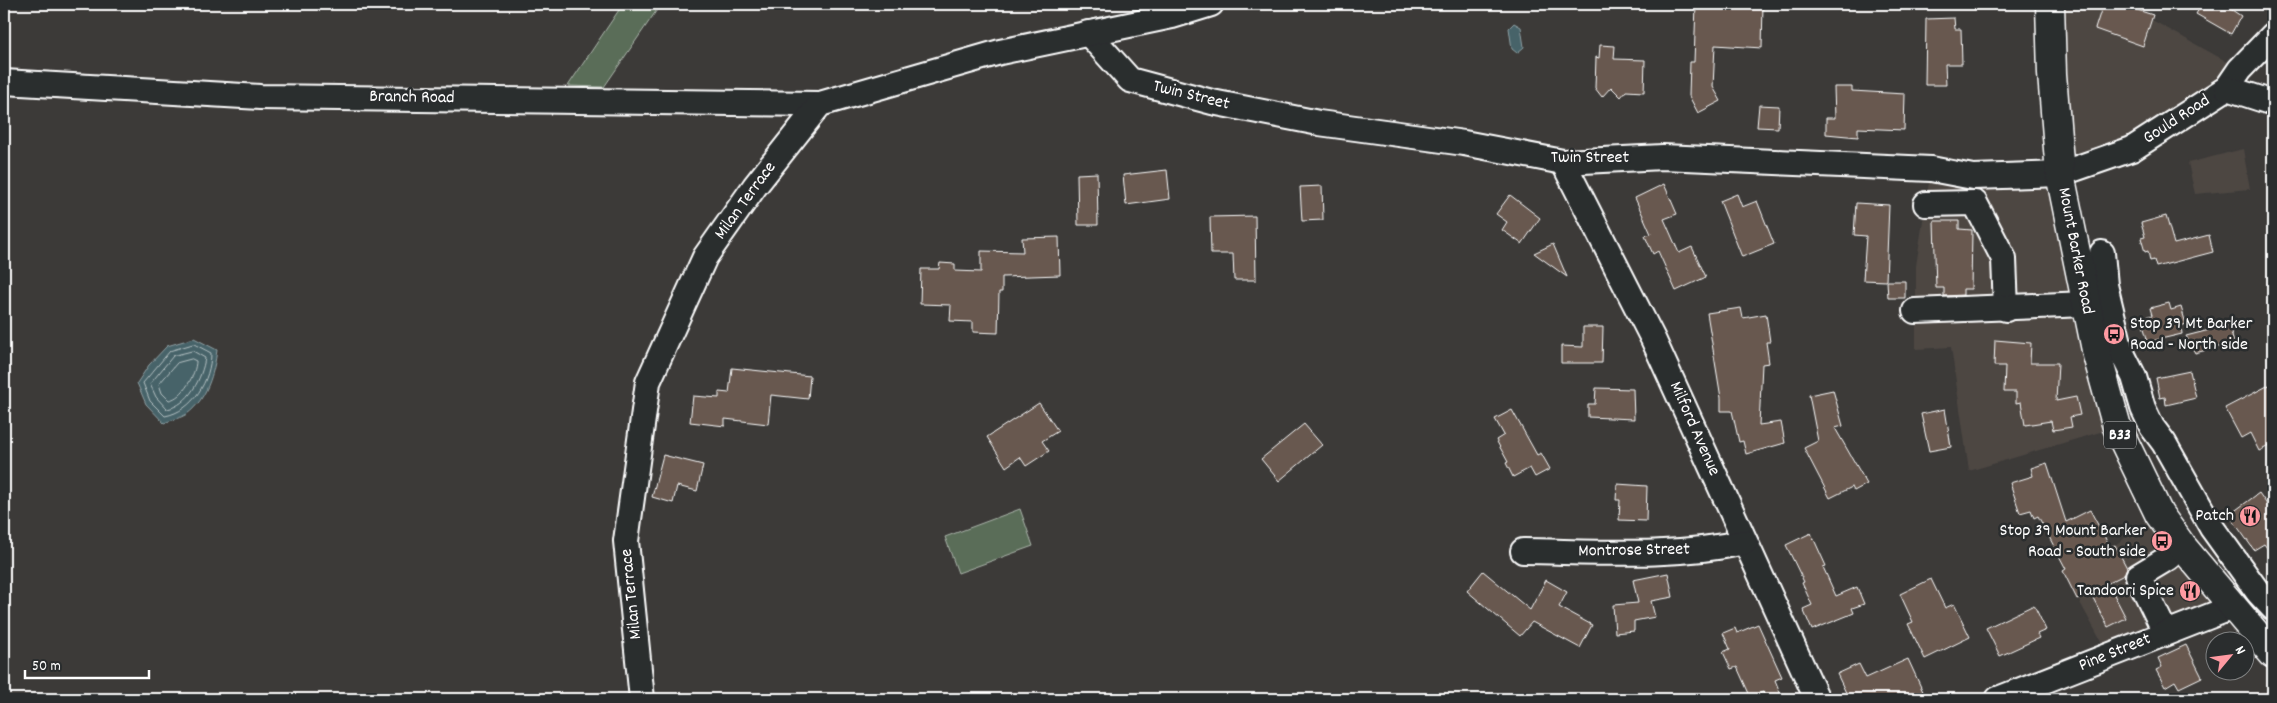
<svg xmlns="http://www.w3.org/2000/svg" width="2277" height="703" viewBox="0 0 2277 703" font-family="Dekko,sans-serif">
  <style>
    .built { fill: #4d4743 }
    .green { fill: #5a6d58; stroke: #acb6ac }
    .water { fill: #466369; stroke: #90a1a5 }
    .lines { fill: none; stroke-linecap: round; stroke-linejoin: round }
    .shore { stroke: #b5c1c3; stroke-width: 1 }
    .stream { stroke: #90a1a5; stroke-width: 5 }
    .building { fill: #67584f; stroke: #fff }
    .minor-casing { stroke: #fff; stroke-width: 28 }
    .major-casing { stroke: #fff; stroke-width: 31 }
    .minor { stroke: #2a2d2e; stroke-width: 24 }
    .major { stroke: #2a2d2e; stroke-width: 28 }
    .labels { text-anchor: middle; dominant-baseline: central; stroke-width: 5; stroke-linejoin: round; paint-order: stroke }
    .shield { fill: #2a2d2e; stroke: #bfc0c0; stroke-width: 1 }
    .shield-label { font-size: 16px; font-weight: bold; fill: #fff }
    .street-label { font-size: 18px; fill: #fff; stroke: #2a2d2e }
    .poi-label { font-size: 18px; fill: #fff; stroke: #2a2d2e; text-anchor: end }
  </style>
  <rect width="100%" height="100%" fill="#3c3a38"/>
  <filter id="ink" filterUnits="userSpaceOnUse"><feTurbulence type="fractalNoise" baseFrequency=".02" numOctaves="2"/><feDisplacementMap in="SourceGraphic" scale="10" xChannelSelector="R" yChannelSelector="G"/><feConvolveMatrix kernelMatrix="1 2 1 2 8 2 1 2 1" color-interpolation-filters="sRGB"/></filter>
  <g filter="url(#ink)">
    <g class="built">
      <path d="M2050 4H2110L2152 20 2240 69 2227 88 2060 174 2117 427 1969 471 1951 347 1916 349V266L1931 169 2060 173Z"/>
      <path d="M2243 149 2250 189 2195 194 2188 163Z"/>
      <path d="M2159 514 2233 607 2109 656 2063 571 2115 545Z"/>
    </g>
    <g class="green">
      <path d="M623 4H661L604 87 568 86Z"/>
      <path d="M1020 509 1033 546 958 573 945 537Z"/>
    </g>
    <g class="water">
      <path d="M1514 23 1521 27 1524 47 1517 53 1512 49 1509 28Z"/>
      <path d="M194 338 217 350C214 373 207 399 187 414 181 418 171 420 164 423L146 404 137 383 149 365 167 346Z"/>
    </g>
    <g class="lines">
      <g class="shore">
        <path d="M194 344 211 353C211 380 193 411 165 416L150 401 143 383 170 351Z"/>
        <path d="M193 351 205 358C202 378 189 405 167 409L156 397 150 384 173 356Z"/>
        <path d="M192 359 196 361C196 374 183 398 169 400L162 393 159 384 177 363Z"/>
      </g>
      <path class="stream" d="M2264 4 2273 14"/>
    </g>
    <g class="building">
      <path d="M1696 4H1763L1762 48 1715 45 1713 87 1721 101 1698 113 1689 96 1690 62H1694Z"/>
      <path d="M2103 4H2119L2153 15 2143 46 2095 29Z"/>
      <path d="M2202 4H2231L2229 8 2241 16 2231 34 2196 14Z"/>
      <path d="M1954 18 1955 29H1961L1962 64H1945L1946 85H1925L1926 19Z"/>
      <path d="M1600 45 1615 46 1614 59 1645 60 1644 92 1626 91 1621 97 1611 87 1602 97 1595 88 1596 57 1599 58Z"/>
      <path d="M1834 87H1852V91L1905 94 1904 130 1858 128V137L1826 134V118H1835Z"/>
      <path d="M1759 105 1779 106 1778 128 1757 127Z"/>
      <path d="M1167 170 1170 199 1126 205 1123 175Z"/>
      <path d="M1097 173 1098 225H1078L1077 174Z"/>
      <path d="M1664 184 1677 214 1664 219 1679 253 1692 247 1706 277 1676 291 1658 251 1653 254 1645 236 1651 234 1635 198Z"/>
      <path d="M1322 186 1323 220 1302 221 1300 187Z"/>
      <path d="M1737 194 1742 207 1757 201 1774 244 1742 257 1720 201Z"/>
      <path d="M1510 195 1540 218 1522 244 1502 230 1507 222 1496 214Z"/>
      <path d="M1856 203 1889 205 1886 281 1863 280 1866 236 1854 235Z"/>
      <path d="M1255 216 1256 280H1234L1233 254H1211L1210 217Z"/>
      <path d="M2166 216 2174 244 2209 235 2213 252 2156 267 2154 260 2150 261 2148 251 2145 252 2141 238 2145 237 2141 223Z"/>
      <path d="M1934 221H1959V229L1972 230 1971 289H1963V295L1944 296V288H1936Z"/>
      <path d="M1059 237 1060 275 1002 277V292H999L998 333 973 332V322L950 321 951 305 920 304 921 269H939L940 263 955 264V271L981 272V251L1023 252 1022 238Z"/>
      <path d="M1553 244 1567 277 1534 253Z"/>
      <path d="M1887 281H1905V298H1888Z"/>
      <path d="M2169 303 2171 310 2181 307 2186 324 2181 326 2182 334 2148 342 2141 318 2152 315 2150 308Z"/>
      <path d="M1741 308 1743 318 1766 314 1770 342H1766L1769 363 1762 364 1759 425 1781 422 1785 443 1746 454 1743 441 1739 442 1732 411H1721V398L1707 313Z"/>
      <path d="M2229 325 2234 343 2195 353 2186 336Z"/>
      <path d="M1583 327H1603L1602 363H1561V346L1583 347Z"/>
      <path d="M1995 340 2031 343 2030 363H2058L2056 401 2076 397 2080 415 2070 417 2072 427 2053 430 2051 421 2025 425 2021 402 2016 403V392H2004L2005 366H1994Z"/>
      <path d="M732 368 810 376 808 399 771 395 768 424 725 419V426L690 422 693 396 719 398V392L729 393Z"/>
      <path d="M2190 371 2196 398 2166 405 2165 397 2160 398 2156 378Z"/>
      <path d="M2273 383V444L2259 451 2250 433 2241 438 2225 408Z"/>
      <path d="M1596 388 1633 389 1634 419 1588 417V404H1595Z"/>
      <path d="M1833 390 1843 426 1835 428 1867 484 1854 491 1852 487 1830 498 1804 448 1818 441 1809 395Z"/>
      <path d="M1039 403 1058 431 1042 441 1049 451 1026 466 1020 457 1006 467 987 437Z"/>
      <path d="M1945 409 1951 447 1929 451 1921 414Z"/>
      <path d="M1512 410 1537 455 1541 453 1550 469 1535 477 1530 468 1513 477 1506 463 1508 462 1496 440 1504 435 1495 419Z"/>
      <path d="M1304 424 1322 445 1279 481 1261 459Z"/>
      <path d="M663 455 703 465 697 491 677 486 673 503 652 497Z"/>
      <path d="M2047 463 2066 522 2090 510 2110 547 2115 545 2127 568 2124 575 2108 583 2126 618 2108 627 2090 592 2077 599 2063 571 2066 569 2038 516 2034 518 2031 510 2020 513 2010 483 2033 476 2031 468Z"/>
      <path d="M1617 484 1647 486 1646 521 1619 520 1620 500H1616Z"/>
      <path d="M2259 493 2273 513V556L2264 544 2254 550 2229 515Z"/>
      <path d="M1811 533 1826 566 1823 567 1836 596 1857 587 1864 604 1852 608 1854 613 1812 630 1803 609 1812 605 1802 583 1804 582 1786 545Z"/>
      <path d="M1483 571 1530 610 1546 580 1567 592 1559 607 1592 625 1580 648 1532 622 1520 636 1467 591Z"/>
      <path d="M1668 573 1673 597 1651 601 1655 617 1634 621V631L1615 633 1613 605 1638 603 1633 580Z"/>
      <path d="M1931 579 1945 608 1954 604 1970 637 1925 659 1908 624 1913 622 1900 594Z"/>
      <path d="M2034 605 2046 630 2037 634 2039 638 2000 656 1986 628Z"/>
      <path d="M1758 624 1782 677 1775 680 1781 695 1772 699H1766L1763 692 1751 698 1737 667 1731 669 1723 652 1730 649 1723 633 1735 628 1737 633Z"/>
      <path d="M2186 645 2202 677 2179 688 2175 681 2165 687 2156 670 2162 667 2158 658Z"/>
      <path d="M1908 659 1925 696 1918 699H1849L1837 674 1859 664 1866 678Z"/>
    </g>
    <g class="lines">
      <g class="minor-casing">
        <g id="minor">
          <path d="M1088 33 1130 80 1212 102 1319 123 1464 143 1563 162 1663 157 1931 169 1973 177 2060 174 2132 149 2227 88 2240 69 2273 35"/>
          <path d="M4 82 260 97 820 104"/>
          <path d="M2227 88 2273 103"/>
          <path d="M1563 162 1653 339 1817 699"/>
          <path d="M1926 204 1975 203 2004 259 2006 309"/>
          <path d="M2102 253 2105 285 2121 351 2134 377 2143 408 2152 427 2164 443 2212 528 2258 592 2273 608"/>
          <path d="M1915 311 2086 304"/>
          <path d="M1523 551C1596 552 1672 558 1745 542"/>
          <path d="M2165 632 2138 576 2168 558 2182 546"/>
          <path d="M642 699 626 541 648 382 705 257 755 186 820 104 1000 52 1172 16 1211 4"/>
          <path d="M1998 699 2233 607"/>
        </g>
      </g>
      <g class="major-casing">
        <path id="major" d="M2050 4 2052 74 2060 174 2097 355 2117 427 2159 514 2182 546 2273 654"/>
      </g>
      <use href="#minor" class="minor"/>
      <use href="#major" class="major"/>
    </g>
  </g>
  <defs>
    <g id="bus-disc" transform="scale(1.125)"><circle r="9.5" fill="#ff9aa2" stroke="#2a2d2e"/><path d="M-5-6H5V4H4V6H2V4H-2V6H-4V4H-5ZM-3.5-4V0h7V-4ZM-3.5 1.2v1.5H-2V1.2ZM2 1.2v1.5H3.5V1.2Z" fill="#111"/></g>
    <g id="restaurant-disc" transform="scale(1.125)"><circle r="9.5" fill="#ff9aa2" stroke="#2a2d2e"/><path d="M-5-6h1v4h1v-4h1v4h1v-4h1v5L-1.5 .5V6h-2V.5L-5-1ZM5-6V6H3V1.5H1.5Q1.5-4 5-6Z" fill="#111"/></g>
  </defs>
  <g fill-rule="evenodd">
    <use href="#bus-disc" x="2114" y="334"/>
    <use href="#restaurant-disc" x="2250" y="516"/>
    <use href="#bus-disc" x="2162" y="541"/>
    <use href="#restaurant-disc" x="2190" y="591"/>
  </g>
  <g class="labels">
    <rect class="shield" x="2104" y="421.5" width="32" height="27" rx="4"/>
    <g class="shield-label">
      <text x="2120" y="435">B33</text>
    </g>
    <g class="street-label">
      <text transform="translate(1191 96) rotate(14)">Twin Street</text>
      <text transform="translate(412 98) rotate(1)">Branch Road</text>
      <text transform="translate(2177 120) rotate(-33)">Gould Road</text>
      <text x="1590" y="158">Twin Street</text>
      <text transform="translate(746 201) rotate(-54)">Milan Terrace</text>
      <text transform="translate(2075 251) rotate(79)">Mount Barker Road</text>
      <text transform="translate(1694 429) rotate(66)">Milford Avenue</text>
      <text transform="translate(1634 551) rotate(-1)">Montrose Street</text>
      <text transform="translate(632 594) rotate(-96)">Milan Terrace</text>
      <text transform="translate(2115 653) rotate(-22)">Pine Street</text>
    </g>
    <g class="poi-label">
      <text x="2130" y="324" text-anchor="start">Stop 39 Mt Barker<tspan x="2130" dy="21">Road - North side</tspan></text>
      <text x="2234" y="516">Patch</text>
      <text x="2146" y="531">Stop 39 Mount Barker<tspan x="2146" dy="21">Road - South side</tspan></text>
      <text x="2174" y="591">Tandoori Spice</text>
    </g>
  </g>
  <rect width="2277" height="703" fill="none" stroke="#2a2d2e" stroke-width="20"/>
  <rect x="10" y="10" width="2257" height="683" fill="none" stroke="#fff" stroke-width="2" filter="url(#ink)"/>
  <g transform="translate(2230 656) rotate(61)"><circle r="24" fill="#2a2d2e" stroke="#7f8182"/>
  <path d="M0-4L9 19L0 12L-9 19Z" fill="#ff9aa2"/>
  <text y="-8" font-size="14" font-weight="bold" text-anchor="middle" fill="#ffffff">N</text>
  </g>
  <path d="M25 670v8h124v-8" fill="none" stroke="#ffffff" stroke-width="2.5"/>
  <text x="32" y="670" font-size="15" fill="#ffffff" stroke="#2a2d2e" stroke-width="4" paint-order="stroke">50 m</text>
</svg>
